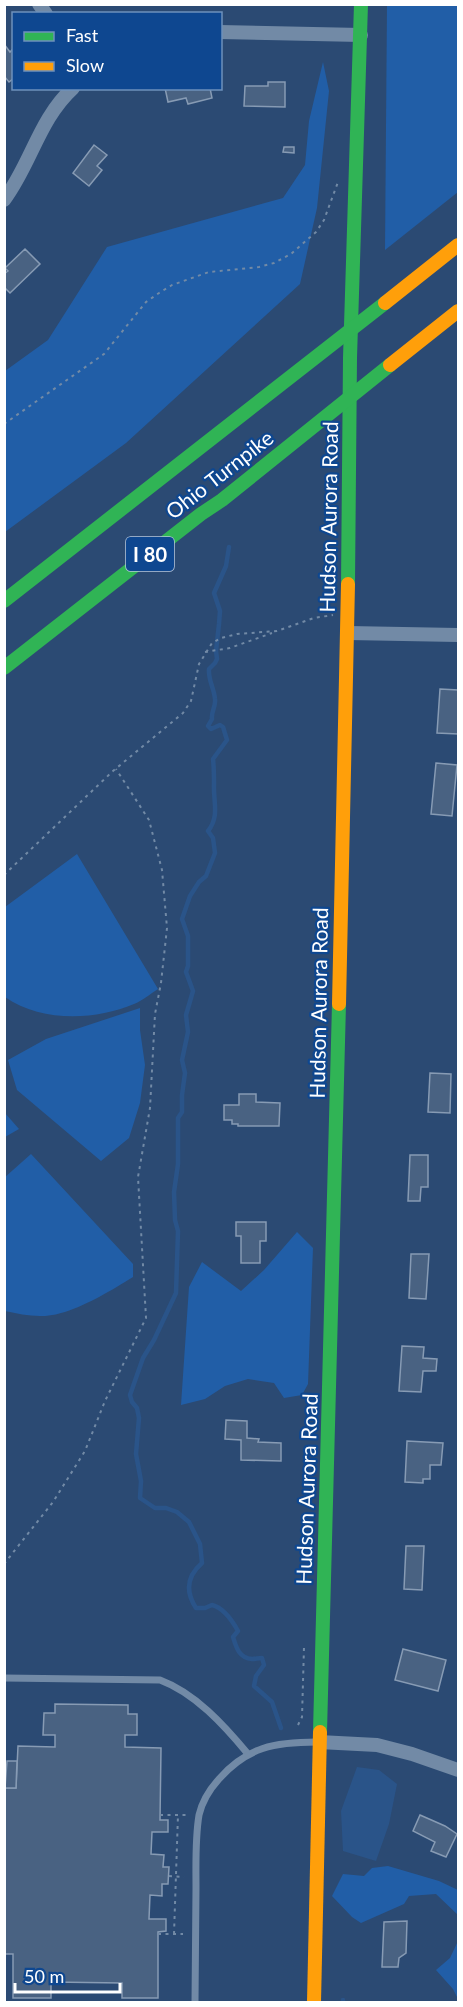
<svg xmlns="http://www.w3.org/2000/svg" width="463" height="2007" viewBox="0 0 463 2007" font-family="Lato,sans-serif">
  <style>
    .green { fill: #215ea7 }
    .water { fill: #2a5489 }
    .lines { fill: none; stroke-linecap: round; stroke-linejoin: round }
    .stream { stroke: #2a5489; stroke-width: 4.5 }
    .building { fill: #496282; stroke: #879bb4; stroke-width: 1.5 }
    .path { stroke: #728aa6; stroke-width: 2; stroke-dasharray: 3 4.5; stroke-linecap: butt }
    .lane { stroke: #728aa6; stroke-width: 7 }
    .street { stroke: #728aa6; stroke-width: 14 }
    .fast { stroke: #30b455; stroke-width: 14 }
    .slow { stroke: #ff9f0a; stroke-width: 14 }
    .labels { text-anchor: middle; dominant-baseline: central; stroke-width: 4.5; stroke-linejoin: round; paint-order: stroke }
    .shield { fill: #0e4790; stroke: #b7c8de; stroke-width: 1.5 }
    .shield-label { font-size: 20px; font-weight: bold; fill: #fff }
    .street-label { font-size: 21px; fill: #fff; stroke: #0e4790 }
  </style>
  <rect width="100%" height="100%" fill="#2b4a73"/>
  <g class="green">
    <path d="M387 5H458V192L385 250Z"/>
    <path d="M323 62 329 91 317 208 300 284 126 443 5 532V371L48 340 107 247 283 198 305 165 309 121Z"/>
    <path d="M77 854 158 989C150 994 142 1001 134 1004 94 1021 41 1022 5 997V907Z"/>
    <path d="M140 1008V1030L145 1065 140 1103 129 1138 101 1161 17 1090 8 1060 46 1039Z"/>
    <path d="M5 1113 19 1129 5 1137H4Z"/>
    <path d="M31 1154 133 1264V1277C114 1289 82 1308 61 1313 42 1319 23 1315 5 1311L4 1178Z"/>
    <path d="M297 1232 313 1248 308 1384 302 1395 284 1398 274 1383 248 1379 225 1386 205 1399 181 1405 189 1287 202 1262 241 1291 264 1270Z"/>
    <path d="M388 1866 439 1881 458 1890V1915L436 1894 409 1896 404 1904 361 1923 352 1917 332 1896 343 1874 364 1876 372 1868Z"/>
    <path d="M458 1941V1999L453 1989 436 1970 450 1958Z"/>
  </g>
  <path class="water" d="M357 1767 379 1770 397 1784 389 1824 376 1861 343 1851 341 1811Z"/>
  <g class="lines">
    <g class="stream">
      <path d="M229 547 226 566 214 593 220 611 219 624 216 651 217 659 215 663 209 669C208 680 214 688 215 699 216 707 211 711 212 719L208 726 211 729 220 725 223 727 227 740 213 759C214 768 214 775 214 784 213 801 220 816 208 831L213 838 215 853 206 876 199 882 190 896 182 919 188 936V966L186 972 193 991 186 1015 188 1032 182 1060 185 1073 182 1095V1112L178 1118V1164L174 1192 175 1220 178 1231 176 1293 154 1340 143 1358 130 1395 132 1402 137 1408 139 1418 136 1454 141 1481 140 1498 155 1508H166L177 1512 189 1522 200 1544 202 1563C187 1576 185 1591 196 1608H205L212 1605C224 1608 232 1620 238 1631L233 1637C236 1647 239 1658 252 1659 255 1659 259 1658 262 1658L264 1665 256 1676 254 1686 272 1702 281 1728"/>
      <path d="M343 2000V2002"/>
    </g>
  </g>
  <g class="building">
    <path d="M4 44 10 52 12 50 14 53V78L9 82 4 76Z"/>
    <path d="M268 82H285V107L244 106 245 86H268Z"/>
    <path d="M165 88H210L212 98 188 104 186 98 168 102Z"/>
    <path d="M94 145 107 155 97 166 102 170 89 186 73 173Z"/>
    <path d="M284 147H294V153L283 152Z"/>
    <path d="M25 249 40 264 10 293 4 287V274L8 271 5 268Z"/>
    <path d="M440 689 458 690V734L437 733Z"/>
    <path d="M436 763 457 765 452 816 431 814Z"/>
    <path d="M430 1073 451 1074 450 1113 428 1112Z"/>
    <path d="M239 1094H256V1102L280 1103 279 1126H238V1124H232V1120H224V1105H239Z"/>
    <path d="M410 1155H428V1187H421L420 1201H408Z"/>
    <path d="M236 1222H266V1241H260V1263H241V1236H236Z"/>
    <path d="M411 1254H429L426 1299 409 1298Z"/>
    <path d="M402 1346 424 1347 423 1358 437 1359 436 1371H423L421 1392 399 1391Z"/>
    <path d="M226 1420 247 1421V1438L259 1439 258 1442 281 1443V1461L241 1460V1440L225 1439Z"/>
    <path d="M407 1441 443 1443 441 1465H430V1479H423V1483L405 1482Z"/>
    <path d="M406 1546H424L422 1590 404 1589Z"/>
    <path d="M403 1649 446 1660 438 1691 395 1680Z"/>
    <path d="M55 1704 128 1705V1714H137V1735H125V1747L161 1748 160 1820H168V1832H152L151 1854 164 1855 163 1867H169L168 1884H162V1896L150 1895 149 1919H166V1931L158 1932V1998H122V1983L51 1982V1998H13V1954H4L5 1788H16L18 1746 55 1747V1735H43L44 1713H55Z"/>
    <path d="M7 1761H17L16 1788H5Z"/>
    <path d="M420 1815 445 1826 457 1834 446 1857 431 1851 435 1842 413 1831Z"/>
    <path d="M407 1921 406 1953 399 1958 398 1967H382L384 1922Z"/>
  </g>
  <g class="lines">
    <g class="path">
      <path d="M4 424 104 354 146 302 159 293 172 285 209 272 259 267 274 263 291 254 316 232 324 220 338 182"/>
      <path d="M205 652 230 648 272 633"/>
      <path d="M4 875 113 771 183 713 191 701 199 664 212 643 221 638 237 634 277 631 314 618 333 615"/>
      <path d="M4 1564 53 1502 85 1451 105 1401 146 1318 138 1177 150 1108 155 1014 161 983 167 928 162 870 149 820 116 769"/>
      <path d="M298 1725 302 1717 304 1647"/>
      <path d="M160 1815H188"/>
      <path d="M169 1876 184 1877"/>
      <path d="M158 1934H183"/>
      <path d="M174 1934 178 1815"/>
    </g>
    <g class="lane">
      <path d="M4 1678 160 1680C195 1693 224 1725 248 1754"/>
      <path d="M195 2002C195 1964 196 1926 196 1888 196 1864 195 1839 199 1815 202 1802 210 1789 219 1779 247 1747 275 1742 317 1742"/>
    </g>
    <g class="street">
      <path d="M39 4 46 14"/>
      <path d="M220 32 361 35"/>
      <path d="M4 200C31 164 39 119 73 88"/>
      <path d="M348 633 458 635"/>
      <path d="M319 1742 377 1745 412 1754 458 1770"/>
    </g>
    <g class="fast">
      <path d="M348 584 350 358 361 4"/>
      <path d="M4 601 385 303"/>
      <path d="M4 668 201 514 222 500 390 365"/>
      <path d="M320 1732 339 1004"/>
    </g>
    <g class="slow">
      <path d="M385 303 458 245"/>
      <path d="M390 365 458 311"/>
      <path d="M339 1004 348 584"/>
      <path d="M314 2002 320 1732"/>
    </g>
  </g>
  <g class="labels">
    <rect class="shield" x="126" y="537" width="48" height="34" rx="4.5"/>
    <g class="shield-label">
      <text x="150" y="554">I 80</text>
    </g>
    <g class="street-label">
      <text transform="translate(219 474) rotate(-38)">Ohio Turnpike</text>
      <text transform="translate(328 517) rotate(-89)">Hudson Aurora Road</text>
      <text transform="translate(318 1003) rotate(-89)">Hudson Aurora Road</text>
      <text transform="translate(306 1489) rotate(-88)">Hudson Aurora Road</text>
    </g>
  </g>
  <rect width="463" height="2007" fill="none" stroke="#ffffff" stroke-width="12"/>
  <rect x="12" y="12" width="210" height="78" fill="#0e4790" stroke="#6e91bc" stroke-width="1.5"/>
  <rect x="24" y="32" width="30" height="9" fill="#30b455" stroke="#6e91bc" stroke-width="1.5"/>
  <text x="66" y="42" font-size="18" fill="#ffffff">Fast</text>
  <rect x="24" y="62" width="30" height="9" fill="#ff9f0a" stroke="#6e91bc" stroke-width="1.5"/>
  <text x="66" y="72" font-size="18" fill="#ffffff">Slow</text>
  <path d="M15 1983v9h105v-9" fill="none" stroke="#ffffff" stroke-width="3"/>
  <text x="24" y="1983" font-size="18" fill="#ffffff" stroke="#0e4790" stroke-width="4.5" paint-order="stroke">50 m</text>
</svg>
